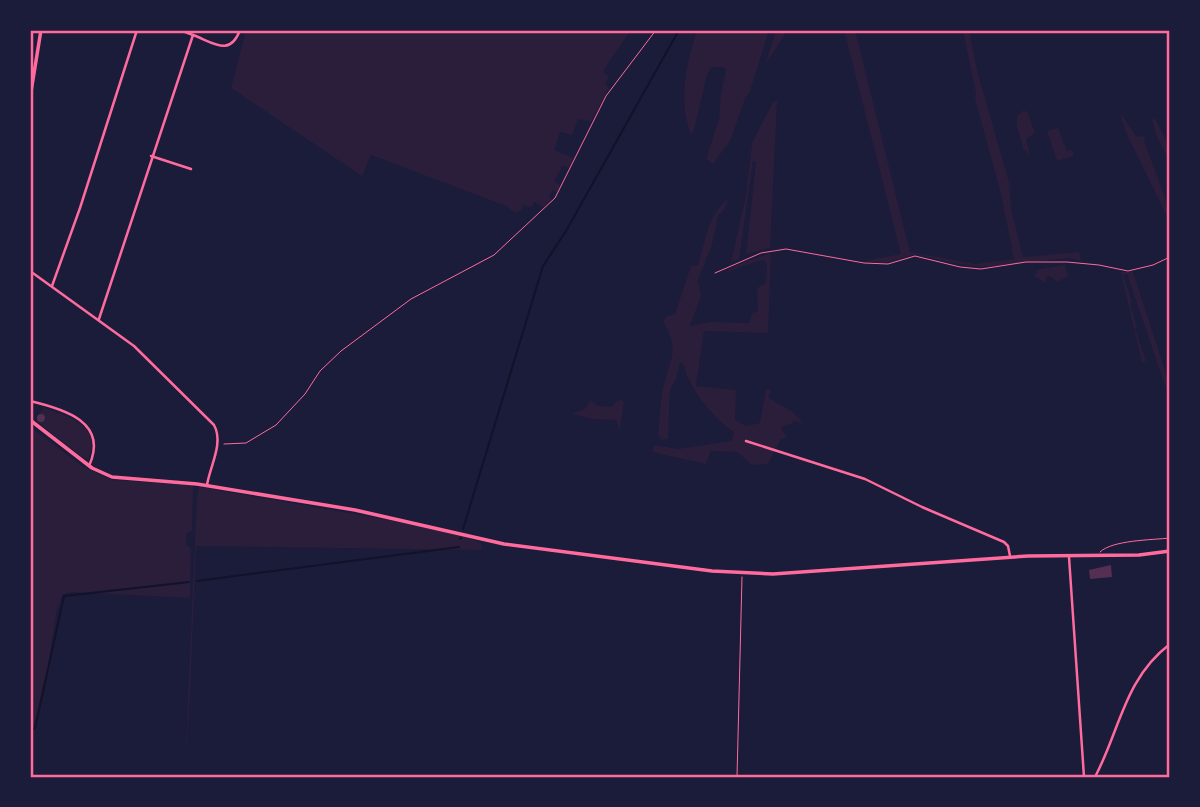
<svg xmlns="http://www.w3.org/2000/svg" width="1200" height="807" viewBox="0 0 1200 807" font-family="Montserrat,sans-serif">
  <style>
    .green { fill: #2a1e3b }
    .lines { fill: none; stroke-linecap: round; stroke-linejoin: round }
    .stream { stroke: #12122b; stroke-width: 2 }
    .building { fill: #542f53 }
    .path { stroke: #ff6b9d; stroke-width: 1 }
    .service { stroke: #ff6b9d; stroke-width: 1 }
    .minor { stroke: #ff6b9d; stroke-width: 2.5 }
    .tertiary { stroke: #ff6b9d; stroke-width: 3.5 }
    .secondary { stroke: #ff6b9d; stroke-width: 3.5 }
    .neatline { fill: none; stroke: #ff6b9d; stroke-width: 2.5 }
  </style>
  <rect width="100%" height="100%" fill="#1b1b3a"/>
  <g class="green">
    <path d="M246 30H631L603 71 609 77 605 84 609 88 591 122 578 119 572 135 560 132 554 150 573 158 569 168 563 165 554 181 560 185 557 192 552 190 549 197 552 199 543 207 535 202 531 207 523 205 521 210 515 213 506 206 371 155 362 176 231 88Z"/>
    <path d="M697 30H769L750 91 745 99 730 141 713 164 706 159 719 119 721 93 726 70 724 67H712L707 75 694 130 691 134C677 103 687 60 697 30Z"/>
    <path d="M776 30H785L784 36 765 65Z"/>
    <path d="M844 30H855L910 252 975 264 1014 259 1001 194 975 99 976 93 963 31 970 34 977 70 1009 182 1011 209 1023 257 1079 252 1081 261 1069 258 981 267 948 262 916 254 885 263 864 261 901 254Z"/>
    <path d="M777 101 770 248 746 254 756 162 753 161 739 259 731 262 746 196 752 143 773 102Z"/>
    <path d="M1024 110 1028 113 1035 133 1026 139 1030 155H1028L1026 150 1024 151 1017 127V116Z"/>
    <path d="M1120 113 1137 137 1144 136 1145 139 1144 141 1170 211V223L1125 130Z"/>
    <path d="M1155 118 1170 148V163L1156 135 1152 120Z"/>
    <path d="M1058 128 1067 151 1072 150 1074 156 1057 161 1047 131Z"/>
    <path d="M728 199 724 210 718 215 712 245 698 280 701 296 690 326 710 322 749 323 752 313 758 311 757 288 766 283 767 265 764 260C750 262 735 270 721 274L742 263 771 253 768 333 704 331 696 386 736 390 735 420 746 426 760 423 766 389 771 390 769 398 793 412 804 424 794 421 791 424 781 427 787 438 781 439 768 464 751 465 738 452 711 451 706 464 652 452 654 445 678 449 732 441 734 432C715 420 688 388 684 365L680 362 676 379 670 390 668 439 662 440 658 434C660 418 660 400 664 384 672 354 679 351 663 321L667 316 675 314 691 266 698 265C705 242 708 214 728 199Z"/>
    <path d="M1065 265 1068 276 1057 282 1050 276 1046 277V283L1034 276 1037 273 1035 272 1040 269Z"/>
    <path d="M1116 272H1133L1170 386V400L1127 274 1123 275 1132 302 1130 303 1137 328 1135 329 1146 361 1142 363 1121 273Z"/>
    <path d="M620 399 624 401 620 430 616 420 593 419 572 414 585 409 590 400 598 406 611 407Z"/>
    <path d="M44 408C67 416 102 425 89 457L87 459 82 457 35 420 36 419 46 421V418L39 414Z"/>
    <path d="M30 427 82 466 112 480 193 485 192 531 187 533 186 545 191 549 190 598 71 592 63 594 57 609 48 665 30 745Z"/>
    <path d="M199 487 389 520 463 536 479 542 483 548 480 550 196 546 190 692 185 766 197 497Z"/>
  </g>
  <g class="lines">
    <g class="stream">
      <path d="M463 529 543 266 566 231 679 30"/>
      <path d="M460 539 461 538"/>
      <path d="M197 581 459 547"/>
      <path d="M30 732 35 728 64 596 189 582"/>
    </g>
  </g>
  <g class="building">
    <circle cx="41" cy="418" r="4"/>
    <path d="M1111 565 1112 577 1090 579 1089 570Z"/>
  </g>
  <g class="lines">
    <g class="path">
      <path d="M715 273 761 253 786 249 864 263 888 264 915 256 960 267 981 269 1026 262H1067L1099 265 1128 271 1153 265 1170 257"/>
      <path d="M224 444 246 443 276 425 305 394 320 371 341 351 411 299 494 255 555 198 606 96 656 30"/>
      <path d="M737 777 742 577"/>
    </g>
    <path class="service" d="M1100 552C1112 540 1152 540 1170 538"/>
    <g class="minor">
      <path d="M180 30 193 35"/>
      <path d="M151 156 191 169"/>
      <path d="M30 271 134 346 214 425C224 443 210 466 207 485"/>
      <path d="M52 286 80 208 137 30"/>
      <path d="M99 319 193 35C214 43 230 57 240 30"/>
      <path d="M30 401C64 409 109 422 89 466"/>
      <path d="M746 441 865 479 922 507 1004 542 1008 546 1010 556"/>
      <path d="M1069 557 1084 777"/>
      <path d="M1095 777C1120 730 1124 679 1170 644"/>
    </g>
    <path class="tertiary" d="M30 98 41 30"/>
    <path class="secondary" d="M30 420 92 468 112 477 197 484 355 510 504 544 712 571 773 574 1028 556 1139 555 1170 551"/>
  </g>
  <rect width="1200" height="807" fill="none" stroke="#1b1b3a" stroke-width="63"/>
  <rect x="32" y="32" width="1136" height="744" class="neatline"/>
</svg>
